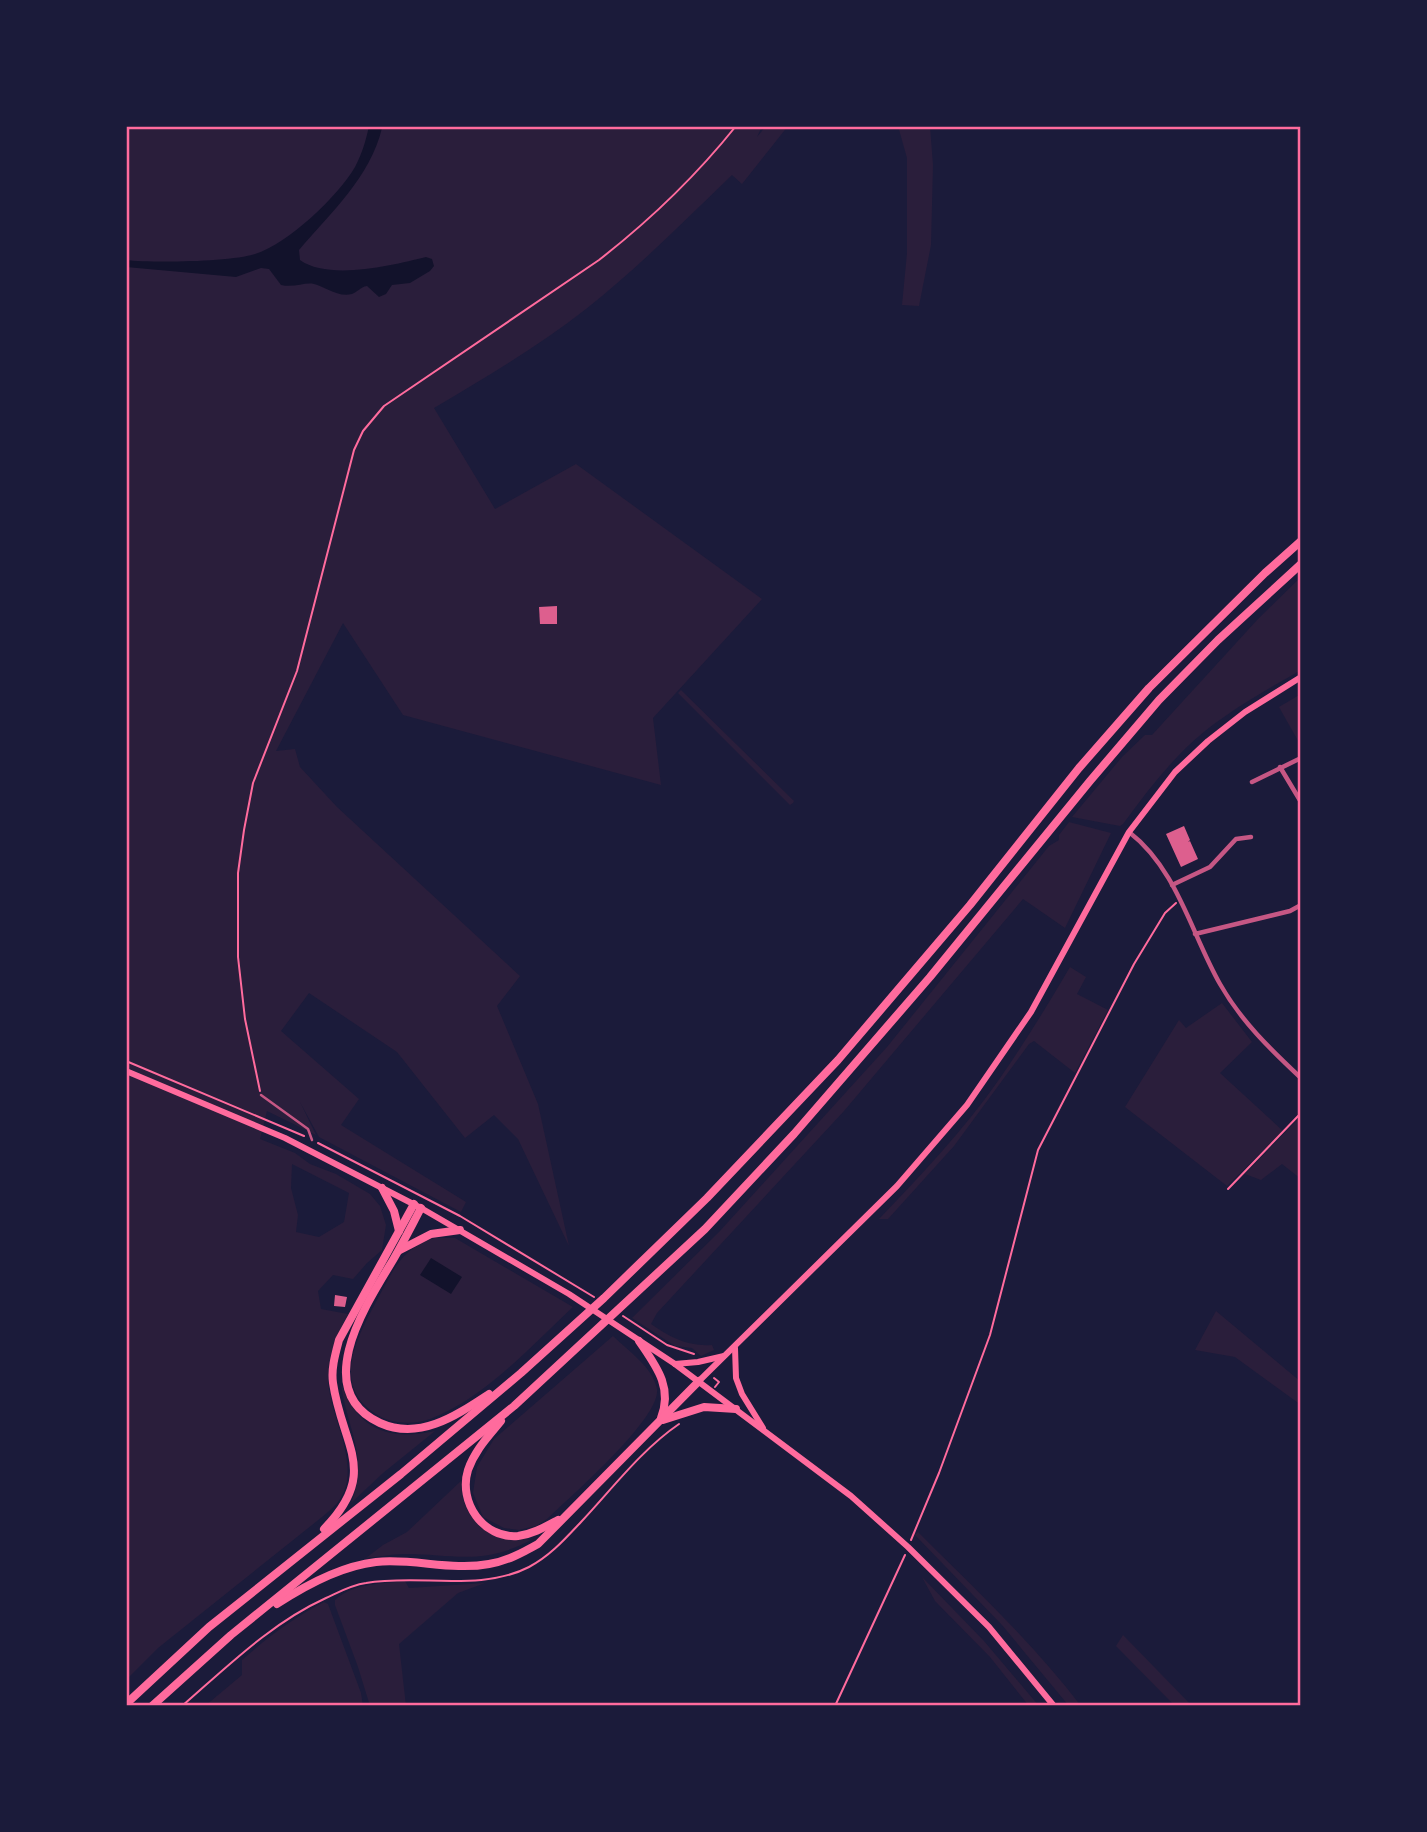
<svg xmlns="http://www.w3.org/2000/svg" width="1427" height="1832" viewBox="0 0 1427 1832" font-family="'Roboto Condensed',sans-serif">
  <style>
    .green { fill: #2a1e3b; fill-rule: evenodd }
    .water { fill: #12122b }
    .building { fill: #dd5f8e }
    .lines { fill: none; stroke-linecap: round; stroke-linejoin: round }
    .path { stroke: #ff6b9d; stroke-width: 2 }
    .service { stroke: #c65784; stroke-width: 2.5 }
    .minor { stroke: #c65784; stroke-width: 4.5 }
    .secondary { stroke: #ff6b9d; stroke-width: 6 }
    .motorway { stroke: #ff6b9d; stroke-width: 8 }
    .neatline { fill: none; stroke: #ff6b9d; stroke-width: 2.5 }
  </style>
  <rect width="100%" height="100%" fill="#1b1b3a"/>
  <g class="green">
    <path d="M126 126H762L757 137 766 126H788L742 184 732 175C684 221 638 268 586 309 539 346 486 377 434 408L495 509 576 464 762 599 653 718 661 785 403 715 343 623 276 751 295 749 300 767 337 807 520 976 497 1006 538 1104 569 1246 518 1139 494 1115 465 1138 397 1052 309 993 281 1031 359 1099 341 1125 466 1202 461 1212 319 1137 300 1102 316 1135 267 1111 260 1139 295 1153 310 1164 336 1174 370 1194 380 1206 386 1225 382 1250 367 1263 353 1279 333 1275 318 1291 321 1309 348 1314C338 1333 329 1353 328 1376 327 1414 365 1467 338 1502 334 1507 328 1512 322 1517L158 1648 126 1680ZM292 1164 349 1193 344 1222 319 1237 296 1232 298 1215 291 1188Z"/>
    <path d="M898 126H930L933 165 931 245 919 306 902 305 907 253V158Z"/>
    <path d="M1301 577V670C1268 689 1235 707 1205 731 1173 757 1148 790 1123 824L1120 826 1072 817 1122 757 1145 735H1152L1258 619Z"/>
    <path d="M681 690 794 801 793 803 790 805 678 693Z"/>
    <path d="M1301 694V746L1279 707Z"/>
    <path d="M1069 822 1111 833 1065 928 1023 899 844 1111 657 1313 651 1324C669 1337 689 1347 712 1345L714 1350 701 1356 692 1348 675 1346 632 1318 719 1232 887 1047 1049 846 1059 840V835Z"/>
    <path d="M1070 967 1086 977 1077 994 1108 1010 1075 1073 1034 1041 1029 1044 954 1146 888 1219H879C921 1175 963 1131 998 1081 1024 1044 1047 1006 1070 967Z"/>
    <path d="M1222 1003 1252 1042 1220 1073 1283 1131 1227 1186 1125 1107 1179 1020 1186 1028Z"/>
    <path d="M1301 1116V1179L1282 1164 1261 1180 1245 1174Z"/>
    <path d="M435 1238H455L573 1307C531 1346 484 1399 430 1419 417 1424 395 1424 383 1418 329 1390 355 1341 376 1302 393 1271 400 1249 435 1238Z"/>
    <path d="M1216 1311 1301 1382V1405L1235 1357 1195 1350Z"/>
    <path d="M613 1336C628 1351 653 1367 657 1389 661 1418 570 1497 547 1519L536 1526 519 1530 504 1528 483 1517 473 1493 477 1467 494 1439Z"/>
    <path d="M341 1383C357 1430 389 1441 435 1431L383 1473 351 1503C370 1458 346 1427 341 1383Z"/>
    <path d="M462 1480C458 1504 476 1530 498 1537 509 1540 522 1538 531 1540 482 1566 455 1554 404 1554 392 1554 379 1557 366 1558L383 1545 407 1532Z"/>
    <path d="M918 1532C974 1588 1033 1643 1081 1706H1069L1002 1625 915 1535Z"/>
    <path d="M922 1577 984 1641 1039 1706H1029L990 1657 935 1601Z"/>
    <path d="M405 1581 409 1588 485 1583 458 1593 399 1644 406 1706H370L358 1667 335 1605V1600C353 1583 382 1584 405 1581Z"/>
    <path d="M324 1602 328 1604 361 1693 363 1706H205L242 1675V1660C268 1637 293 1618 324 1602Z"/>
    <path d="M1123 1635 1192 1706H1175L1116 1646Z"/>
  </g>
  <g class="water">
    <path d="M369 126H382V128C370 178 331 212 299 250L300 260C329 281 394 265 426 257L432 259 434 266 430 271 410 283 392 285 386 294 379 297 367 286C360 287 358 292 352 294 338 298 324 286 314 284 305 282 294 288 281 285L269 269 261 268 236 277 126 267V260C151 263 231 262 255 254 288 244 338 196 355 167 362 154 366 140 369 126Z"/>
    <path d="M431 1258 462 1277 451 1294 420 1275Z"/>
  </g>
  <g class="building">
    <path d="M557 606V624H540L539 607Z"/>
    <path d="M1184 826 1190 840 1188 842 1190 841 1198 859 1181 867 1166 834Z"/>
    <path d="M335 1295 347 1297 345 1307 334 1306Z"/>
  </g>
  <g class="lines">
    <g class="path">
      <path d="M126 1061 304 1136"/>
      <path d="M260 1091 245 1019 238 957V873L244 830 253 783 297 671 354 450 363 431 384 406 599 260C649 221 696 176 736 126"/>
      <path d="M318 1143 460 1216 594 1297"/>
      <path d="M1228 1189 1301 1113"/>
      <path d="M623 1316 667 1345 694 1354"/>
      <path d="M714 1378 719 1382 715 1387"/>
      <path d="M911 1540 939 1473 990 1335 1038 1150 1134 964 1165 913 1176 903"/>
      <path d="M182 1706C227 1667 271 1623 326 1598 339 1592 351 1585 366 1583 418 1574 481 1592 529 1567 550 1556 565 1539 581 1522 612 1489 641 1450 679 1424"/>
      <path d="M835 1706 905 1555"/>
    </g>
    <path class="service" d="M261 1095 308 1129 312 1140"/>
    <g class="minor">
      <path d="M1280 767 1301 802"/>
      <path d="M1252 782 1301 758"/>
      <path d="M1129 832C1177 869 1191 933 1220 984 1241 1021 1270 1049 1301 1078"/>
      <path d="M1172 885 1210 867 1236 839 1251 837"/>
      <path d="M1195 934 1290 911 1301 905"/>
    </g>
    <g class="secondary">
      <path d="M126 1071 285 1138 421 1208 569 1294 675 1364 851 1496 908 1547 989 1627 1054 1706"/>
      <path d="M735 1348 736 1378 742 1394 763 1428"/>
      <path d="M675 1364 698 1362 724 1356"/>
      <path d="M699 1381 897 1186 967 1105 1031 1012 1129 832 1175 772 1208 741 1245 712 1301 677"/>
    </g>
    <g class="motorway">
      <path d="M382 1188 394 1211 399 1231"/>
      <path d="M421 1208C412 1225 403 1243 393 1260 367 1303 309 1390 380 1423 420 1441 457 1415 489 1394"/>
      <path d="M400 1250 431 1234 460 1230"/>
      <path d="M639 1341C656 1366 673 1387 661 1418"/>
      <path d="M663 1420 704 1407 736 1409"/>
      <path d="M501 1421C488 1437 475 1450 468 1470 458 1502 483 1539 518 1536 533 1534 545 1527 558 1520"/>
      <path d="M324 1529C380 1472 342 1446 333 1383 331 1369 335 1355 339 1340L414 1204"/>
      <path d="M277 1604C306 1585 341 1566 376 1562 413 1558 452 1571 489 1564 507 1561 522 1553 538 1544L699 1381"/>
      <path d="M126 1704 209 1627 401 1474 521 1373 604 1298 707 1198 838 1060 970 905 1079 768 1149 688 1265 573 1301 541"/>
      <path d="M152 1706 231 1635 514 1406 705 1229 794 1134 930 977 1090 781 1159 700 1218 640 1301 564"/>
    </g>
  </g>
  <rect width="1427" height="1832" fill="none" stroke="#1b1b3a" stroke-width="256"/>
  <rect x="128" y="128" width="1171" height="1576" class="neatline"/>
</svg>
